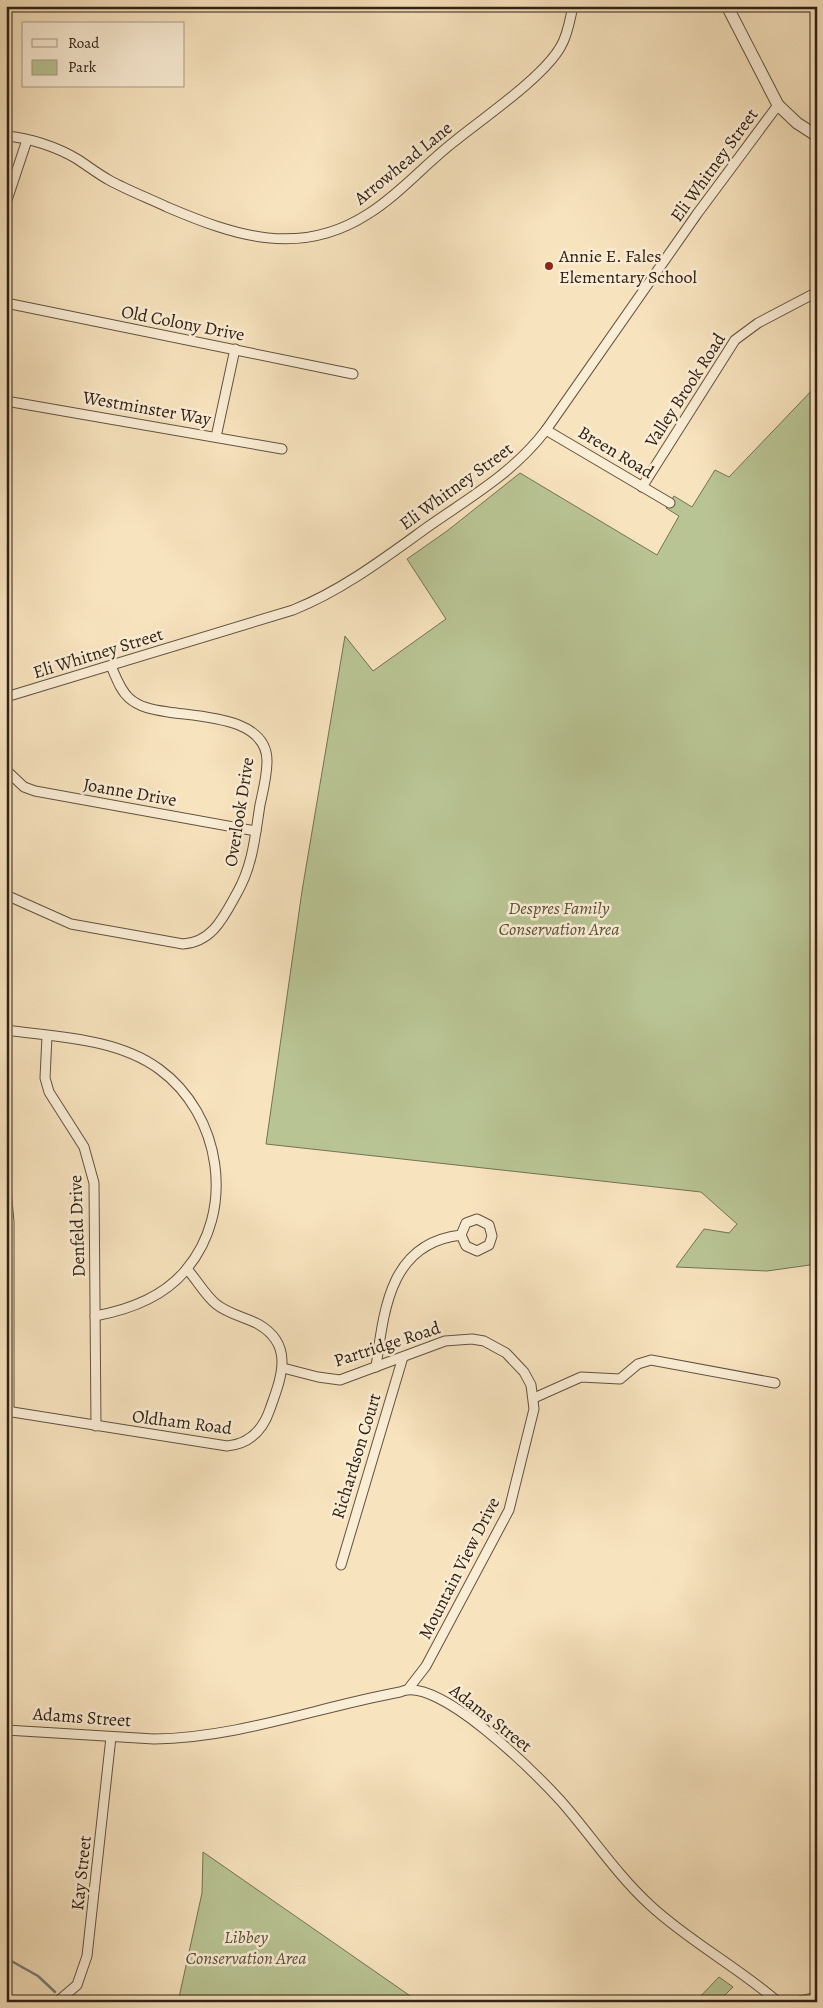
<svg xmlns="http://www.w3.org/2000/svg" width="823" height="2008" viewBox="0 0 823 2008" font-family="Alegreya,serif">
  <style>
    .green { fill: #b9c494; stroke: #747254 }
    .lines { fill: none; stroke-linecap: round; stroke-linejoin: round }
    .stream { stroke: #747d79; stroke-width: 2.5 }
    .minor-casing { stroke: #62523f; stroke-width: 11 }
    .tertiary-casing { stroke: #62523f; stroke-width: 13 }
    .minor { stroke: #faedd5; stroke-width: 9 }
    .tertiary { stroke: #faedd5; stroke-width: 11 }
    .poi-dot { fill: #8f2418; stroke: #faedd5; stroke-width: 2 }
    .labels { text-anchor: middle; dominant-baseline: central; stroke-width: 5; stroke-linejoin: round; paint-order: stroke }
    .street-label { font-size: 18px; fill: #302115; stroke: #faedd5 }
    .poi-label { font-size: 18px; fill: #302115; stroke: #faedd5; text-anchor: start }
    .park-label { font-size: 18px; font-style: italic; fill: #59523b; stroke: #faedd5 }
  </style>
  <rect width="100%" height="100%" fill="#f7e3be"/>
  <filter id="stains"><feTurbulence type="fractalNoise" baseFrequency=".004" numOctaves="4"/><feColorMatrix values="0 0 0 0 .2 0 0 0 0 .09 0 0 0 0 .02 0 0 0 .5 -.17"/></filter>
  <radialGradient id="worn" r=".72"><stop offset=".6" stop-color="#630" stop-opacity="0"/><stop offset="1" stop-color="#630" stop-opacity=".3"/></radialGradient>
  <g class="green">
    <path d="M817 385V1264L767 1271 676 1267 704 1229 729 1233 737 1224 701 1192 266 1144 302 891 345 636 373 671 446 619 407 559 447 531 520 473 657 555 679 516 666 508 674 496 692 507 715 470 729 477Z"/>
    <path d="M203 1852 419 2002H178L202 1893Z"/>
    <path d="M719 1977 733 1987 718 2002H695Z"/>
  </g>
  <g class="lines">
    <g class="stream">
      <path d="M6 1958 38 1976 55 1992"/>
      <path d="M71 1999 77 2002"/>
    </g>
    <g class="minor-casing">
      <g id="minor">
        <path d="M6 136C30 138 57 147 77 159 88 166 98 174 109 180 127 190 148 198 167 207 235 236 300 258 368 214 400 194 425 164 455 141 483 118 544 77 561 46 568 34 570 19 573 6"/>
        <path d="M6 203 27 140"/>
        <path d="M6 303 353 374"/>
        <path d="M6 401 282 449"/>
        <path d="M546 430 670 503"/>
        <path d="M216 437 235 349"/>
        <path d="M642 487 735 340 758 323 817 292"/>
        <path d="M6 697 293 610C343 590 386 557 429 526 472 496 513 473 546 430L697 214 778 105"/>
        <path d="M6 770 24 787 35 791 256 831"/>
        <path d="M6 895 71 924 183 944C213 942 224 916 237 893 253 865 255 836 260 805 263 791 267 776 267 761 267 717 200 717 168 712 155 710 140 708 129 698 120 690 116 677 111 666"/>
        <path d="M6 1030C56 1037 117 1038 159 1069 221 1114 237 1211 185 1271 163 1297 128 1310 95 1316"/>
        <path d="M47 1036 45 1078 49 1092 84 1147 94 1183 96 1426"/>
        <path d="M6 1189 9 1222V1412"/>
        <path d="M376 1367C384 1309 390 1243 461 1235L466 1246 477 1251 489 1245 492 1236 489 1225 477 1219 466 1223 461 1235"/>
        <path d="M283 1368 318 1377 340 1380 445 1341 472 1339 484 1341 506 1353 524 1372 531 1385 534 1409 509 1510 426 1666 409 1688"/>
        <path d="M534 1398 581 1377 620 1379 638 1364 651 1360 775 1383"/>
        <path d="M6 1411 227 1446C249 1444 263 1430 270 1409 281 1378 295 1345 258 1324 245 1317 228 1314 216 1304 205 1295 197 1280 187 1269"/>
        <path d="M341 1565 403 1357"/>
        <path d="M6 1730 154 1739C238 1738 318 1707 400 1692 437 1674 535 1773 560 1800 591 1835 616 1874 651 1906 690 1942 738 1967 778 2002"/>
        <path d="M57 2002 77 1985 87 1956 111 1737"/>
        <path d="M795 2002 817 1997"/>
      </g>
    </g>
    <g class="tertiary-casing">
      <path id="tertiary" d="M727 6 778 105 797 123 817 136"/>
    </g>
    <use href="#minor" class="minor"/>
    <use href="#tertiary" class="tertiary"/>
  </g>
  <circle class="poi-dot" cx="549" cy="266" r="5"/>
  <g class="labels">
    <g class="street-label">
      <text transform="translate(403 163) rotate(-39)">Arrowhead Lane</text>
      <text transform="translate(714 165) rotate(-54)">Eli Whitney Street</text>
      <text transform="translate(183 323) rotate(11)">Old Colony Drive</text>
      <text transform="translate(685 390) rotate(-57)">Valley Brook Road</text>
      <text transform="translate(147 408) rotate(10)">Westminster Way</text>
      <text transform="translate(616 452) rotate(31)">Breen Road</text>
      <text transform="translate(456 486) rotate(-36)">Eli Whitney Street</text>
      <text transform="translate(98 653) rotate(-17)">Eli Whitney Street</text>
      <text transform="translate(130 792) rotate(10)">Joanne Drive</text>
      <text transform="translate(239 812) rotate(-81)">Overlook Drive</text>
      <text transform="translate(77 1226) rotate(-92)">Denfeld Drive</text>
      <text transform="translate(387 1344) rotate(-18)">Partridge Road</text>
      <text transform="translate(182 1422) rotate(7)">Oldham Road</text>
      <text transform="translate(356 1456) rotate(-73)">Richardson Court</text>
      <text transform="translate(459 1568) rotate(-63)">Mountain View Drive</text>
      <text transform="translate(82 1717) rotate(4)">Adams Street</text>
      <text transform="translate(491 1718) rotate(38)">Adams Street</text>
      <text transform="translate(81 1873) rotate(-84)">Kay Street</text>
    </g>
    <g class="poi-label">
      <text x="559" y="256">Annie E. Fales<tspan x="559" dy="21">Elementary School</tspan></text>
    </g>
    <g class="park-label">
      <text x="559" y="908">Despres Family<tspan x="559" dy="21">Conservation Area</tspan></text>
      <text x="246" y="1937">Libbey<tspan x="246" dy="21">Conservation Area</tspan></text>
    </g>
  </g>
  <rect width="823" height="2008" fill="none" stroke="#f7e3be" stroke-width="25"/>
  <rect x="8" y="8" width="808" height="1993" fill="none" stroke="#302115" stroke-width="2.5"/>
  <rect x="12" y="12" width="798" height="1983" fill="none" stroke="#302115"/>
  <rect x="22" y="22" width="162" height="65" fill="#faedd5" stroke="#a99b88"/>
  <rect x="32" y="39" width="25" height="8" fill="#faedd5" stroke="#a99b88"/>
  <text x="68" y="48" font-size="15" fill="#302115">Road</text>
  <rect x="32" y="60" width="25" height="15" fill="#b9c494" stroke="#a99b88"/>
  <text x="68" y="72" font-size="15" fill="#302115">Park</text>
  <rect width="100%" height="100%" filter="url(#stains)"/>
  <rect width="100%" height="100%" fill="url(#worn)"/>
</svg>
